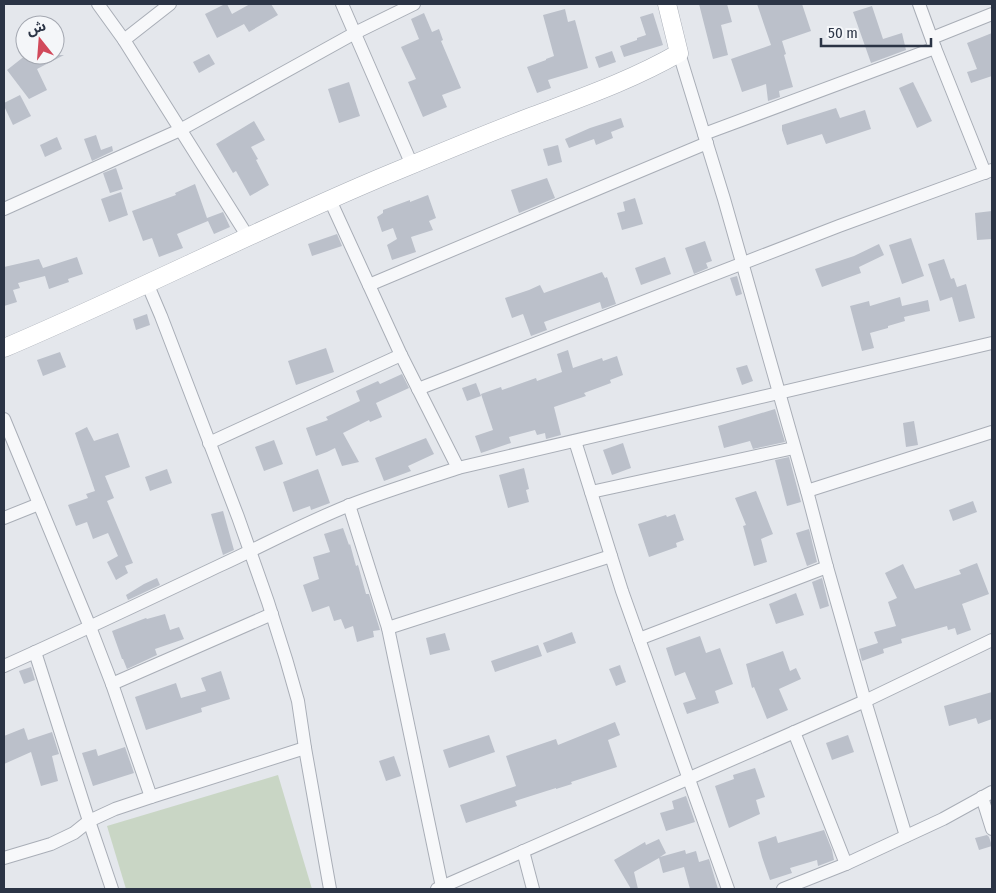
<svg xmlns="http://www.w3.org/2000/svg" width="996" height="893" font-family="'Fira Sans Condensed','Noto Sans Arabic',sans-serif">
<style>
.green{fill:#c9d6c5}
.building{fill:#bbc0ca}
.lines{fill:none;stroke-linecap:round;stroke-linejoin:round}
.street-casing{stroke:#a9aeb7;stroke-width:14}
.secondary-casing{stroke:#a9aeb7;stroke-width:19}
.street{stroke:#f7f8fa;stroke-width:12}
.secondary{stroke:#fff;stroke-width:18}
</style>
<rect width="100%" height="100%" fill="#e4e7ec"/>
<path class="green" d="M278,775L312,889H126L107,826Z"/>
<g class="building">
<path d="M225,4H227L232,14L250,4H271L278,15L249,32L244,24L217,38L205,14Z"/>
<path d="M699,4H727L732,22L721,25L728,55L713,59Z"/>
<path d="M757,4H802L811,31L782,41L786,54L784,55L793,87L779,91L780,97L768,101L766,84L742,92L731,59L771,45Z"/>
<path d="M872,6L883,39L902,33L906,50L871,63L853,12Z"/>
<path d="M565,9L568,22L575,20L588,68L548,80L551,88L537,93L527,67L546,60V59L554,56L543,15Z"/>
<path d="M424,13L432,32L439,29L443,40L441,41L461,88L442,95L447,107L423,117L408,82L416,79L401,47L419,39L411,19Z"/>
<path d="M653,13L663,45L624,57L620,46L637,40V38L646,35L640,17Z"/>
<path d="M992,33V76L971,83L967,72L977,69L967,43Z"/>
<path d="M612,51L616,62L599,68L595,57Z"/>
<path d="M209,54L215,64L199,73L193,62Z"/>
<path d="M26,55H64L37,69L47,90L29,99L7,70Z"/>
<path d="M349,82L360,116L339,123L328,89Z"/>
<path d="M913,82L932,121L917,128L899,88Z"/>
<path d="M20,95L31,116L13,125L4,106V103Z"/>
<path d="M836,108L840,118L865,110L871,129L826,144L822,134L787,145L782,130V125Z"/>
<path d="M621,118L624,127L611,132L613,138L596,145L594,139L569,148L565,139L590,128Z"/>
<path d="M254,121L265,140L251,147L258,159L256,160L269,185L250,196L236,171L233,173L216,144Z"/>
<path d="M96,135L101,150L112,146L113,151L92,161L84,139Z"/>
<path d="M57,137L62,149L45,157L40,145Z"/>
<path d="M558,145L562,162L548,166L543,149Z"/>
<path d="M116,168L123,189L110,193L103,173Z"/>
<path d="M547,178L555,198L519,213L511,190Z"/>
<path d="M195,184L207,218L223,212L230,227L214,234L208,221L177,234L183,248L159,257L152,238L143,241L132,211L176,195L175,193Z"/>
<path d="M121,192L128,215L109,222L101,199Z"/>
<path d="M428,195L436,218L429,221L433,230L411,237L416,252L392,260L387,245L397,239L393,228L382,232L377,217L383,213V210L410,200V202Z"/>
<path d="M635,198L643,224L622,230L617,213L625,211L623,202Z"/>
<path d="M992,211V239L977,240L975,213Z"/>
<path d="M337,234L342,246L312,256L308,244Z"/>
<path d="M911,238L924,276L902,284L889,245Z"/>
<path d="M705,241L712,261L706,263L708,268L694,274L685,248Z"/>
<path d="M879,244L884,255L859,267L861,273L822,287L815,269L854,256Z"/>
<path d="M77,257L83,274L68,279L69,282L49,289L45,276L18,283L20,288L13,290L17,302L4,306V267L39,259L43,268Z"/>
<path d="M665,257L671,274L641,285L635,268Z"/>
<path d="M944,259L951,279L954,278L957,287L966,284L975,318L959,322L952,297L940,301L928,264Z"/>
<path d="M602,272L605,278L607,277L616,304L602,309L600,302L544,322L547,330L531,336L523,314L512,318L505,298L529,290L540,285L544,293Z"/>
<path d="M737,276L742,294L736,296L730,278Z"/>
<path d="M900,297L902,306L928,300L930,311L904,317L905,321L888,326V328L870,333L874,348L862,351L850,306L869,301L870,306Z"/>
<path d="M147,314L150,325L136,330L133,319Z"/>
<path d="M326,348L334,372L296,385L288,361Z"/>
<path d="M568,350L573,368L602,358L603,361L617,356L623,375L610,380L611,383L584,393L586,396L554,407L561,435L546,439L545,433L537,435L535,430L509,437L511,443L481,453L475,436L493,430L481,394L501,387L502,390L536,378L537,381L562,372L557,354Z"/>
<path d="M60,352L66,367L43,376L37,360Z"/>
<path d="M747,365L753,381L742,385L736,368Z"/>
<path d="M402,374L409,388L376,403L382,417L370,422L369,420L343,433L359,462L342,466L335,448L327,452L316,456L306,428L328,420L326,417L360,401L356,391L378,381L380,384Z"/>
<path d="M476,383L481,396L467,401L462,388Z"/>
<path d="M775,409L785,442L753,449L750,441L724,448L718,426Z"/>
<path d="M914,421L918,445L906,447L903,423Z"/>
<path d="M87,427L94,441L118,433L130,467L105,476L114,498L107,501L133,563L125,566L128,573L116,580L107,562L118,556L108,533L93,539L87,522L76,526L68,505L88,498L86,494L95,491L75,433Z"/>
<path d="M426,438L434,454L408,466L411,471L384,481L375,458Z"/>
<path d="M274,440L283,464L264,471L255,447Z"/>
<path d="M623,443L631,468L612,475L603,450Z"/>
<path d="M789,457L801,502L787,506L775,460Z"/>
<path d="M524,468L529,489L526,490L529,502L508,508L499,475Z"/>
<path d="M167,469L172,483L150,491L145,477Z"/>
<path d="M318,469L330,503L311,510L310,506L293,512L283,482Z"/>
<path d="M756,491L773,534L761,539L767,562L754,566L743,526L746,525L735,498Z"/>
<path d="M973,501L977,512L953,521L949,510Z"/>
<path d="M223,511L234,550L223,555L211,514Z"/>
<path d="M675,514L684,540L676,543L677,547L649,557L638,524L666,515L667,517Z"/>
<path d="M343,528L349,545L350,544L356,566L358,565L366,594H369L380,630L373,631L374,637L357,642L353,626L345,629L341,619L334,621L329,606L312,612L303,585L319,579L313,557L330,552L324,534Z"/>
<path d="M809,529L817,562L807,566L796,533Z"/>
<path d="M977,563L989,594L962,604L971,630L957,635L955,628L948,630L947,626L901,639L902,643L883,649L884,653L862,661L859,649L878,643L874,632L896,626L888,602L897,598L885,573L903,564L915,589L961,574L959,570Z"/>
<path d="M157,578L160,585L128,600L126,595L144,584Z"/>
<path d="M822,578L829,606L820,609L812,582Z"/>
<path d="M796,593L804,615L776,624L769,604Z"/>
<path d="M165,614L170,630L179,627L184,639L155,649L157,655L127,669L123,659H122L112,631L146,618L147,619Z"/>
<path d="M572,632L576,643L547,653L543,643Z"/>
<path d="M445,633L450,650L430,655L426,638Z"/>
<path d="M700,636L706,653L720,648L733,684L715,691L719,703L687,714L683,703L696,699L685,672L675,676L666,648Z"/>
<path d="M538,645L542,656L495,672L491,661Z"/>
<path d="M783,651L790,671L796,668L801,679L779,689L788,710L767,719L754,687L752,688L746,664Z"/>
<path d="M620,665L626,682L616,686L609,669Z"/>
<path d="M31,667L35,680L24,684L19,671Z"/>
<path d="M221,671L230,699L201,708L202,712L146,730L135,697L176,683L181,698L206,691L201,678Z"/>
<path d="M992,692V719L978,724L976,718L949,726L944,706Z"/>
<path d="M615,722L620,735L608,740L617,767L571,782L572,784L556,789V788L515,801L517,806L466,823L460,805L516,786L506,756L556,739L558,745Z"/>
<path d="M24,728L28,740L52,732L59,754L52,756L58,781L41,786L31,752L4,764V736Z"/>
<path d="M489,735L495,752L449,768L443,750Z"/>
<path d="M848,735L854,752L832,760L826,743Z"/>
<path d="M125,747L134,773L93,786L82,753L96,749L98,756Z"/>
<path d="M394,756L401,776L386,781L379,761Z"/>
<path d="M755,768L765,797L756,800L760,814L729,828L715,786L734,779L733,775Z"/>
<path d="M686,796L695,822L666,831L660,813L674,809L672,801Z"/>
<path d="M824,830L832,850L834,860L818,866L817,860L790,868L792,873L770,880L762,857L758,842L776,836L778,843Z"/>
<path d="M987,835L989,837L992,846L979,850L975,838Z"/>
<path d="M659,839L666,853L660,857L685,850L686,854L696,851L699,862L709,859L718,889H690L684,867L663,873L659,858L634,872L638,889H631L614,860L645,842L646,845Z"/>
</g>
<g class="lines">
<g class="street-casing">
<g id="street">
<path d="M98,4L124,40L248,237"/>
<path d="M342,4L412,165"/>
<path d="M919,4L935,48L985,173"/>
<path d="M932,38L992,14"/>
<path d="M124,40L170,4"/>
<path d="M679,53L724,199L807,491L827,567L865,701L906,836"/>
<path d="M704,134L935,48"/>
<path d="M330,200L401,355L458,468"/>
<path d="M4,209L180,130L355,33L414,4"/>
<path d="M147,283L161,316L238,517L268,602L286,659L298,701L305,748L330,889"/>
<path d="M369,285L707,143"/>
<path d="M418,389L839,226L992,170"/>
<path d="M4,419L90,627L112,684L151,797"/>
<path d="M575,441L622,591L728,889"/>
<path d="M209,443L401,355"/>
<path d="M807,491L992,432"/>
<path d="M591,492L794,448"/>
<path d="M349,505L388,628L442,887"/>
<path d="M4,518L39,504"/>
<path d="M388,628L611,556"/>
<path d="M639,639L827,567"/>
<path d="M35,652L89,821L112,889"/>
<path d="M4,666C78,633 151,598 223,564C266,544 307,522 350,505C386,491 422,480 458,468L992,343"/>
<path d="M112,684L272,614"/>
<path d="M794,732L846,864"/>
<path d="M982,797L992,829"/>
<path d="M523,851L533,889"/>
<path d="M4,858L51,844L74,833L89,821L115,809L151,797L305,748"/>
<path d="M437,889L865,701L992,640"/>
<path d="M783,889L846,864L943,819L992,792"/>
</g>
</g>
<g class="secondary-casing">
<path id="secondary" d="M4,348C129,295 250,233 375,180C428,158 480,136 533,116C583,97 632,80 679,53L667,4"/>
</g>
<use href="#street" class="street"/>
<use href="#secondary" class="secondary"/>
</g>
<rect width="996" height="893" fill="none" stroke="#2b3445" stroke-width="10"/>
<g transform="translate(40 40) rotate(343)"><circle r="24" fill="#f4f6f9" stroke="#a4a8b1"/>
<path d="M0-4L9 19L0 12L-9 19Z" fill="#d1495b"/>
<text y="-8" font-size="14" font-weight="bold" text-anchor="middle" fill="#2b3445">ش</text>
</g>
<path d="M821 38v8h110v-8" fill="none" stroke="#2b3445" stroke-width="2.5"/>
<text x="828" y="38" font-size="15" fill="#2b3445" stroke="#f4f6f9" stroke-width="4" paint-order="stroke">50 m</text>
</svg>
